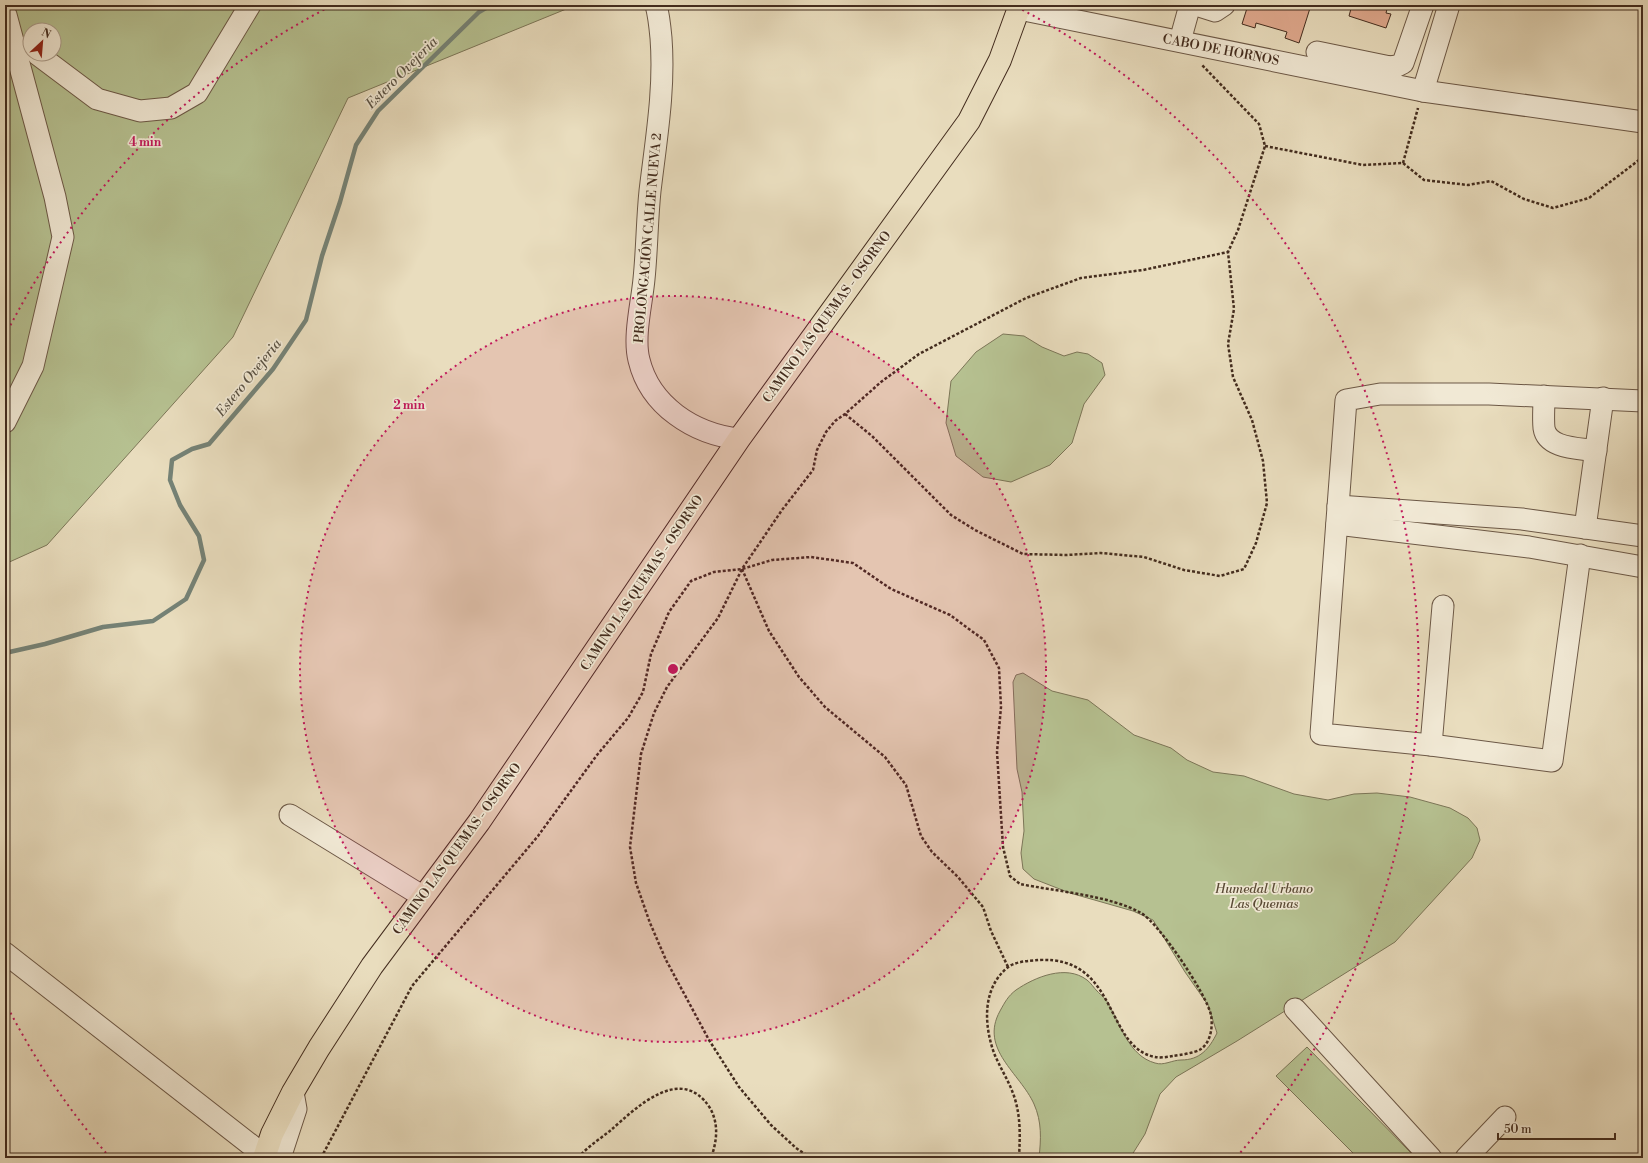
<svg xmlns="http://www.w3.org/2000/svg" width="1648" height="1163" font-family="'Libre Bodoni',serif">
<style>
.green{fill:#b6c191;stroke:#7c7658;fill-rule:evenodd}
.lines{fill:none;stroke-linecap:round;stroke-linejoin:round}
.stream{stroke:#758276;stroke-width:4.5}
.building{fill:#e0a98e;stroke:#432c1e}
.minor-casing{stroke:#6c5846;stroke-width:23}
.major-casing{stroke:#432c1e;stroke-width:24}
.path{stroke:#432c1e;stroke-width:2.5;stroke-dasharray:3 2;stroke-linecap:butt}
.minor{stroke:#f1e9d5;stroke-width:21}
.major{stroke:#e9ddbe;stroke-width:22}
.ring{fill:none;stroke:#c2185b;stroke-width:2;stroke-dasharray:2 4}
.labels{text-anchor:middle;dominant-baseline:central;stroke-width:3.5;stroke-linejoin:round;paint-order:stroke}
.street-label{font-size:13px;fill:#432c1e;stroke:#f1e9d5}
.park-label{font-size:13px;font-style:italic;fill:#5a4a35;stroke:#f1e9d5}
.water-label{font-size:14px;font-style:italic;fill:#585042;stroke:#f1e9d5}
.centre{fill:#c2185b;stroke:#f1e9d5;stroke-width:2}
.ring-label{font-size:12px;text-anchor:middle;font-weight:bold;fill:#c2185b;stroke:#f1e9d5;stroke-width:3.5;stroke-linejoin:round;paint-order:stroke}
</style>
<rect width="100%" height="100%" fill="#e9ddbe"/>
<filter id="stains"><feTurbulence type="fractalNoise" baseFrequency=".005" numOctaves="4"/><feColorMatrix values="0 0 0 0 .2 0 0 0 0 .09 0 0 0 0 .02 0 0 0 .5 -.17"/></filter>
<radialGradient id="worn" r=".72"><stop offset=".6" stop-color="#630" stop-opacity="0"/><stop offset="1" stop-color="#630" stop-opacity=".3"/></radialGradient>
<g class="green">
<path d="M5,5H576L348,98L233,337L47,545L5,564ZM30,30H54V54H30Z"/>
<path d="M1003,334L1024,336L1042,347L1064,356L1077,352L1088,354L1102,363L1105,375L1084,404L1072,443L1050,465L1011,482L983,477L956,456L946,423L951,381L976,352Z"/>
<path d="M1023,673L1052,691L1088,700L1134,735L1171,748L1187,760L1213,772L1244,776L1294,794L1328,800L1354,794L1377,793L1410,797L1450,808L1468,818L1477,828L1480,840L1472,858L1395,942L1237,1041L1176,1077L1160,1094L1145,1134L1130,1158H1039C1041,1139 1042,1122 1034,1104C1020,1073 979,1049 1000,1011C1005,1002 1008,996 1016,990C1035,977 1066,964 1087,980C1091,983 1094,988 1097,991C1101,995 1107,1000 1109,1005C1120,1024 1129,1056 1155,1063C1164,1066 1172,1060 1181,1060C1200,1060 1209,1049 1217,1033L1208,1005L1185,972L1153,920L1133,911L1070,893L1034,879L1023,869L1021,853L1024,831L1022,792L1017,769L1013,682L1016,675Z"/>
<path d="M1307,1047L1416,1158H1358L1276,1076Z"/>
</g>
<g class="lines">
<path class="stream" d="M5,653L45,644L103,627L153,621L186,599L204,560L199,536L180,505L170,480L172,460L192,449L209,444L273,369L306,320L322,256L340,202L356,145L378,111L479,12L491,5"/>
</g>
<g class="building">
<path d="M1248,5H1311L1299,43L1285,38L1287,32L1256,23L1255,28L1242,24Z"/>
<path d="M1352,5H1388L1386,13L1391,14L1386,28L1349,16Z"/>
</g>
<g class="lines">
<g class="minor-casing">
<g id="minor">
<path d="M656,5C659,16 660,27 661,38C665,89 656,140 650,191C647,220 647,250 644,279C642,302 633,337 639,360C650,406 694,434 739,439"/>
<path d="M1196,5L1215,11L1224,5"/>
<path d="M1019,9L1423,91L1643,122"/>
<path d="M1180,41L1190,5"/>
<path d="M1317,52L1390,67L1397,66L1403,63L1423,5"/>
<path d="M37,54L97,99L140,111L171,108L197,93L250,5"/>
<path d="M1423,91L1449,5"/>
<path d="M1544,396C1544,407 1543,418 1544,428C1547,449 1580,448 1596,451"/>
<path d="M5,422L33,366L63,237L55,197L6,15"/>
<path d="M1338,506L1522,519L1643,536"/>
<path d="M1337,524L1529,547L1643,567"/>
<path d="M1585,528L1603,398"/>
<path d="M1580,555L1552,761L1431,745L1321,734L1346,400L1380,394H1489L1643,401"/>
<path d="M1431,745L1443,606"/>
<path d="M290,815L422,896"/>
<path d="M5,953L265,1156"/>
<path d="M1295,1009L1431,1158"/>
<path d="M280,1158L296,1109L293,1092"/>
<path d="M1466,1158L1505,1117"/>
</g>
</g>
<g class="major-casing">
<path id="major" d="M264,1158L272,1134L293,1092L319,1048L372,966L479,822L739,439L969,121L1000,60L1020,5"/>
</g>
<g class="path">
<path d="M1265,146L1363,165L1403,163L1424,180L1468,185L1491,181L1524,199L1553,208L1589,198L1643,157"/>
<path d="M1403,163L1418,108"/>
<path d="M845,414L872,436L951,515L975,530L1023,554L1066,555L1101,553L1144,557L1184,570L1220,576L1244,569L1256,543L1267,503L1263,461L1252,420L1233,377L1228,344L1234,309L1228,252L1238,230L1265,146L1259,124L1202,65"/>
<path d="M742,569L769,631L799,677L825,707L885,757L906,785L921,836L932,852L958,877L983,907L991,931L1008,967"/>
<path d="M321,1158L412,986L538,836L597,755L628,718L643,692L651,654L669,612L691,581L714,572L742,569L772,560L811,557L853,563L891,589L950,615L984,640L999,668L1001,707L997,752L1003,847L1010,876L1020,884C1055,891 1112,896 1141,913C1159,923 1207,995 1211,1015C1213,1026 1211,1042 1201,1049C1195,1053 1180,1055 1173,1056C1167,1057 1160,1058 1155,1057C1104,1047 1119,956 1039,960C1029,961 1015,961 1007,968C982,989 984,1025 994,1053C1000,1068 1009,1081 1014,1096C1021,1117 1020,1136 1019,1158"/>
<path d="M578,1158C587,1147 600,1139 611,1130C636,1108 681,1063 710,1108C719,1124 717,1141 711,1158"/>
<path d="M811,1158L796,1148L771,1125L739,1087L709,1040L666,960L650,923L636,883L630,847L641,754L654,713L667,687L718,618L742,569L782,510L813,470L817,450L826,432L835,421L845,414L881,382L919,354L1026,298L1081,278L1143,270L1228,252"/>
</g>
<use href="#minor" class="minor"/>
<use href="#major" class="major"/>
</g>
<circle cx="673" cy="669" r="373" fill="#c2185b" fill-opacity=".12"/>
<g class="ring">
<circle cx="673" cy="669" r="373"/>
<path d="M106 1153A746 746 0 0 1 5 1002M5 336A746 746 0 0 1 329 7M1017 7A746 746 0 0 1 1240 1153"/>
</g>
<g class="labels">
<g class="street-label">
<text transform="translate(1221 50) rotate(11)">CABO DE HORNOS</text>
<text transform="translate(648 238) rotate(-85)">PROLONGACIÓN CALLE NUEVA 2</text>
<text transform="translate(827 317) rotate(-54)">CAMINO LAS QUEMAS - OSORNO</text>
<text transform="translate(642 583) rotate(-56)">CAMINO LAS QUEMAS - OSORNO</text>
<text transform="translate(457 849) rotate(-54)">CAMINO LAS QUEMAS - OSORNO</text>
</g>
<g class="park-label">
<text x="1264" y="889">Humedal Urbano<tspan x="1264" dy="15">Las Quemas</tspan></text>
</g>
<g class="water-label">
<text transform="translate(402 73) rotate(-45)">Estero Ovejeria</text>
<text transform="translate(249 378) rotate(-51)">Estero Ovejeria</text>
</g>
</g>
<circle cx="673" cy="669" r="6" class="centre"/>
<g class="ring-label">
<text x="145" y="146">4 min</text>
<text x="409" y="409">2 min</text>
</g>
<rect width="1648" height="1163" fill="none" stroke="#e9ddbe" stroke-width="20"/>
<rect x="6" y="6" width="1636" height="1151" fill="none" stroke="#432c1e" stroke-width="2"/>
<rect x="10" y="10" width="1628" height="1143" fill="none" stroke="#432c1e"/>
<g transform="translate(42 42) rotate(26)"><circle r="19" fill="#f1e9d5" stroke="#ab9d8c"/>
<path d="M0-3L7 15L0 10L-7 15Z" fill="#8f2418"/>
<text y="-6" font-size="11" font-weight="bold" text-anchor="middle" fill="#432c1e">N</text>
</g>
<path d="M1498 1133v6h117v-6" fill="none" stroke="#432c1e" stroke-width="2"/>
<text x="1504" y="1133" font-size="12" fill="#432c1e" stroke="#f1e9d5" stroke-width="3" paint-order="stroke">50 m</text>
<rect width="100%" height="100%" filter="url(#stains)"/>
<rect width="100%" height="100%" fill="url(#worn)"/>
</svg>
